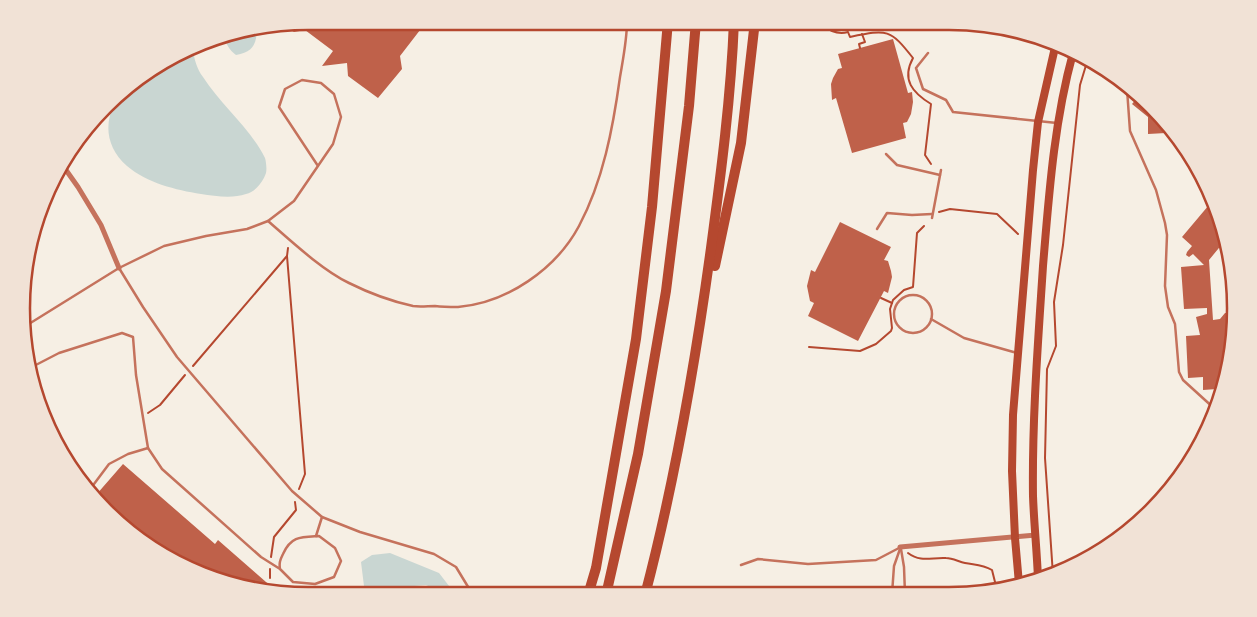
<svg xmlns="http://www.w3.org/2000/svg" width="1257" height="617" font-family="Literata,serif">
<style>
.water{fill:#c9d6d2}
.building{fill:#bf614a}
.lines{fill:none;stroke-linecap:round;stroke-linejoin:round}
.path{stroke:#b5482f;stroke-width:2}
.service{stroke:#c5725c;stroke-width:2.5}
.minor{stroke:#c5725c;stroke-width:5}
.secondary{stroke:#b5482f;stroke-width:8}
.motorway{stroke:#b5482f;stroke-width:10}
.rim{fill:none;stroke:#b5482f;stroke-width:2.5}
</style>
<rect width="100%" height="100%" fill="#f6efe4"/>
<g class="water">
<path d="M257,30C256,46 252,52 236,55C229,50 226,44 224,35Z"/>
<path d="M193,49C194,59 197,69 203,77C221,105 250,128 265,158C266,161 267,169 266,173C263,182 255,192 246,194C232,199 215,196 201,194C176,190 147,183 127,166C98,140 105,105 133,82C138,77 146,74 153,71C166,63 179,56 193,49Z"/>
<path d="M390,553L439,573L456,595H445L444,593L426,585L403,587L388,591L364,586L361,562L372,555Z"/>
</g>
<g class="building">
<path d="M309,21H427L400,56L402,69L378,98L348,76L347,63L322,66L333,51L305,30L294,32L287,28L305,26Z"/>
<path d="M893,39L908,93L912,92L913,102L911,114L907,122L903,123L906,138L852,153L836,98L832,100L831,84L833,78L838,69L842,68L838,54Z"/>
<path d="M1138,97L1152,106L1173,139L1166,133L1148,134V117L1132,104Z"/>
<path d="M1214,199L1223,243L1209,260L1213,320L1220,319L1225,313H1235L1218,397L1217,389L1203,390V377L1188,378L1186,336L1200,335L1196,317L1207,314V308L1184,309L1181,267L1204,265L1193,254L1189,257L1186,255L1187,252L1192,246L1182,237Z"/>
<path d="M840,222L891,247L884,260L888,261L891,271L892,277L888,293L884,291L858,341L808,316L814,303L810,301L807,286L811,270L815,272Z"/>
<path d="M123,464L215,544L218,540L274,589L198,574L119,524L96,495Z"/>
</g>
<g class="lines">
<g class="path">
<path d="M819,21C826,30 837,35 848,32L850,37C888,29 890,29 913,58C901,80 913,93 931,104L925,155L931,164"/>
<path d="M860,48L859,44L865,42L862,34"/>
<path d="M939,212L950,209L997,214L1018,234"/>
<path d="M287,256L305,474L299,489"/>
<path d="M881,298L892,303"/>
<path d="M809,347L860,351L876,344L891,331L892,328L890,309L893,300L904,290L913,287L917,233L924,226"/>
<path d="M193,366L287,256L288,248"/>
<path d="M148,413L160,405L185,375"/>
<path d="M908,553C921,563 932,557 946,558C953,558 959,562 965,563C975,565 982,564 992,570L997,590"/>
<path d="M271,557L274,537L296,510L295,502"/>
<path d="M1053,575L1045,458L1047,369L1056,346L1054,302L1063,245L1080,85L1087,62"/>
<path d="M270,578V569"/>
</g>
<g class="service">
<path d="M928,53L916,68L923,89L946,100L953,112L1057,123"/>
<path d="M1127,89L1130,131L1156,190L1165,223L1167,235L1165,286L1168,307L1175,324L1179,372L1183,380L1216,410"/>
<path d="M886,154L897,165L940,175"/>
<path d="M932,218L941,170"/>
<path d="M268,221C291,241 322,270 349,283C369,293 390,301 413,306C420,307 428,306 435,306C443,307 451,307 458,307C507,303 556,269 579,226C603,181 613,128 620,77C623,59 627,40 627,21"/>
<path d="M877,229L887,213L912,215L932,214"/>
<path d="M119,268L143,307L177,357L292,491L322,517L360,532L434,554L456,567L473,595"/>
<circle cx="913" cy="314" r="19"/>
<path d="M931,319L964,338L1017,353"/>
<path d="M24,327L119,268L164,246L206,236L247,229L268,221L294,201L333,144L341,117L334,94L321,83L302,80L285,89L279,107L318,166"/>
<path d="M30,368L59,353L122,333L133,337L136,375L148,448"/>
<path d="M91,488L109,464L128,454L148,448L162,469L261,557L280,569L293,582L315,584L334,577L341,561L335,548L319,536C301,537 291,536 283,554C280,560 279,563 280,569"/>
<path d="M316,536L322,517"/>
<path d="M901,549L904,567L905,594"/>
<path d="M741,565L758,559L808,564L876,560L899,548"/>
<path d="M892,594L894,566L900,549"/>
</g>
<g class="minor">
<path d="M61,163L78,187L101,225L119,268"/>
<path d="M900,547L1036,535"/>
</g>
<g class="secondary">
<path d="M1038,579C1037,552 1034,524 1033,496C1032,419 1038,343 1043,266C1049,194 1054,122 1073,53"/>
<path d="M1019,584L1015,538L1012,471L1013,415L1033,170L1038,122L1056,43"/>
</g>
<g class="motorway">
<path d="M715,266L741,143L755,21"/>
<path d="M588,595L596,568L636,339L652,207L668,21"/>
<path d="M606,595L638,454L666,291L689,106L696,21"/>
<path d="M645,595C675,481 695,365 711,248C721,173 731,97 734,21"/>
</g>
</g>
<path d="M0 0H1257V617H0ZM308 30H949A278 278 0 0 1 1227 308V309A278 278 0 0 1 949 587H308A278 278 0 0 1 30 309V308A278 278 0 0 1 308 30Z" fill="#f1e2d6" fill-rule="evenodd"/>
<path class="rim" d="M308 30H949A278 278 0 0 1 1227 308V309A278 278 0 0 1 949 587H308A278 278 0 0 1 30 309V308A278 278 0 0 1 308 30Z"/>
</svg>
